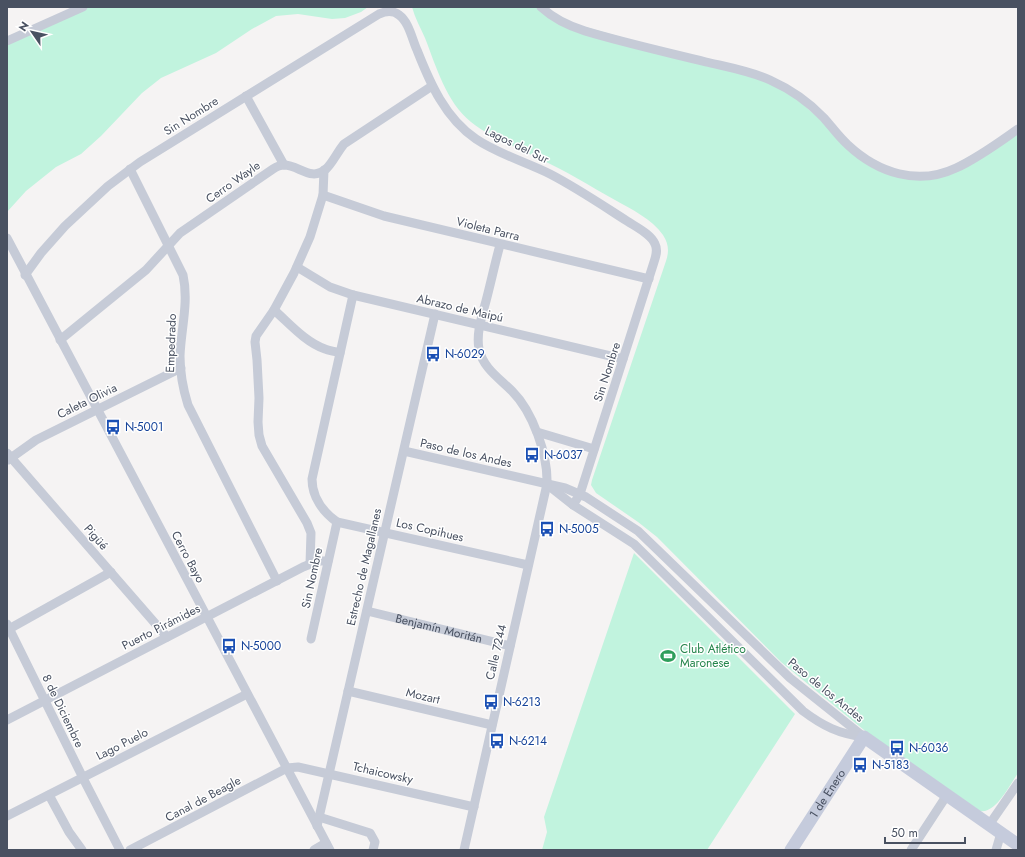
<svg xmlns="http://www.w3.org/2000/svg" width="1025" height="857" font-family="Jost,sans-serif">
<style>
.green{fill:#c1f3de}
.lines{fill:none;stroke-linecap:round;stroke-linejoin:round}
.street{stroke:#c6cbd7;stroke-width:9}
.secondary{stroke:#c5cbdc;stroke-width:13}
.labels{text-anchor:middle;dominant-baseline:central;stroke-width:3;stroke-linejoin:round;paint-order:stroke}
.street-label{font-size:12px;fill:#495161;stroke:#fff}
.transit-label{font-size:12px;fill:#164399;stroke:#fff;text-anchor:start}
.leisure-label{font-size:12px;fill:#27864d;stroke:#fff;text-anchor:start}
</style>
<rect width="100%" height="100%" fill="#f5f3f3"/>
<g class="green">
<path d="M83,7H368L361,12L345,18L332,19L298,14L276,16L252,29L216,53L161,78L142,93L101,136L81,154L56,167L26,191L7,212V41Z"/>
<path d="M412,7H541L557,19L735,69L784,87L848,145L889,172L938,174L1018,129V773C1010,784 996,814 980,811L864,730L781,662L657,537L638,522L596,493L591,485L592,480L666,261C669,252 669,244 663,235C652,219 631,209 615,200C590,186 566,171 540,159C517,147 492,139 471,122C446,102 436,66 425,38C420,27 415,18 412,7Z"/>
<path d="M634,553L795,714L707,850H542L547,832L544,817Z"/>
</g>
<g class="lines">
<g class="street">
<path d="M541,7C554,19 569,26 585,31C625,43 666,52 706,62C727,67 750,71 770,80C790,89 809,102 824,118C832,127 839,137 848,145C878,173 918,186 956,168C978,158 998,143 1018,129"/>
<path d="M7,41L83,7"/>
<path d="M246,96L284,165"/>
<path d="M130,169L183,275C189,302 181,329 180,356C180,373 183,389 188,405L277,581"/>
<path d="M323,195L384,216L649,279"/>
<path d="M7,238L330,850"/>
<path d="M297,267L330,287L353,295L623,359"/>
<path d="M25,275L41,253L65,226L108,186L140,162L379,14C386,11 393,10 399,15C409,22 412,39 417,50C430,83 445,118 476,139C498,154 526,162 550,174C577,188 602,205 627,221C636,227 651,234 655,244C658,250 656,256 654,262L580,494L573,505"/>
<path d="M353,295L312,479C312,497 323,512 337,522L528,565"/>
<path d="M274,310C289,323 305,342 325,349C329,351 335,351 340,353"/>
<path d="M60,340L146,270L180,233L273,169C276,167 280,165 284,165C299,165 311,182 326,169C332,164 338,151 344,144L432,86"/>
<path d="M537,432L594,449"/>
<path d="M404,451L565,488L586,497L638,531L790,678L864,737"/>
<path d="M7,453L167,637"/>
<path d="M8,460L36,440L181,368"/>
<path d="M549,486L573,505L634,544L803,711C823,726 839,734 864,737"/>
<path d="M310,564L311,533L307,523L262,446L259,435L258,422L259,398L257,360L255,342L256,336L274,310L294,273L310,237L323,195L324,170"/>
<path id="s1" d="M367,611L510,646"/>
<path d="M7,624L86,784L120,850"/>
<path d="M9,629L111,572"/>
<path d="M311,639L337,522"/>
<path d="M348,691L492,725"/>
<path d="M7,720L303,567L318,561H328"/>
<path d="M49,795L69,832L82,850"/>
<path d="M7,816L247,694"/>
<path d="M319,817L370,833L375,842L373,850"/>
<path d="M989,825L1018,783"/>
<path d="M317,826L435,314"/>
<path d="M130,850L287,768L298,767L474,807"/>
<path d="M314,850L326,843"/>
<path d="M464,850L547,484C548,455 533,412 512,391C499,378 483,368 479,349C476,333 482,316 486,301C491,282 495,263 500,245"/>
<path d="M911,850L947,795"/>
<path d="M996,850L1001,833"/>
</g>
<path class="secondary" id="s2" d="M791,850L864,737L1018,845"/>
</g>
<defs>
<g id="bus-bare" transform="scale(1.2)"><path d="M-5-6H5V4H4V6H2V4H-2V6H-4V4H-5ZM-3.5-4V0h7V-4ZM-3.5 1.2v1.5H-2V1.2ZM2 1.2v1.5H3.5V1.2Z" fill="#1a4fb4" stroke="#fff" stroke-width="2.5" paint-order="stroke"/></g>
<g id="stadium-bare" transform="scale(1.2)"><path d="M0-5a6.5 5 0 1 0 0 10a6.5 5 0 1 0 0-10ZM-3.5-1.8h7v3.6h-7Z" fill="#2e9e5b" stroke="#fff" stroke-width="2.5" paint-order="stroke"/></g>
</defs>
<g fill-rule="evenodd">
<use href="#bus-bare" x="433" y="354"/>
<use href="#bus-bare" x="113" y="427"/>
<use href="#bus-bare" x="532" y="455"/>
<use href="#bus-bare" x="547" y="529"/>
<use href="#bus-bare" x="229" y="646"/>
<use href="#stadium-bare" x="668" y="656"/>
<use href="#bus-bare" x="491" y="702"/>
<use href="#bus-bare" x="497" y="741"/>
<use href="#bus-bare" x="897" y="748"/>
<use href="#bus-bare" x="860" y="765"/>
</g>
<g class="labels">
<g class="street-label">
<text transform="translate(191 116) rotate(-32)">Sin Nombre</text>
<text transform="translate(517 145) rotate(26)">Lagos del Sur</text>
<text transform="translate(233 182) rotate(-35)">Cerro Wayle</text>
<text transform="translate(488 229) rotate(14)">Violeta Parra</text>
<text transform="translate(460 308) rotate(13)">Abrazo de Maipú</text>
<text transform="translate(171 343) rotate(-88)">Empedrado</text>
<text transform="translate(607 372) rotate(-72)">Sin Nombre</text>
<text transform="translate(87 401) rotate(-26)">Caleta Olivia</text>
<text transform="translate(466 453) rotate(13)">Paso de los Andes</text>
<text transform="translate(430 530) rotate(13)">Los Copihues</text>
<text transform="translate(96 537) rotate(49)">Pigüé</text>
<text transform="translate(188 557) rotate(62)">Cerro Bayo</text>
<text transform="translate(364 567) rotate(-77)">Estrecho de Magallanes</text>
<text transform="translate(312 578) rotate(-78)">Sin Nombre</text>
<text transform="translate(161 627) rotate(-27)">Puerto Pirámides</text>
<text stroke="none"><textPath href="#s1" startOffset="74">Benjamín Moritán</textPath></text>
<text transform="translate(496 652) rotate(-77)">Calle 7244</text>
<text transform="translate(826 690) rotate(39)">Paso de los Andes</text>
<text transform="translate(423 696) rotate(13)">Mozart</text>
<text transform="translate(63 711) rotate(64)">8 de Diciembre</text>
<text transform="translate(122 744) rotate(-27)">Lago Puelo</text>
<text transform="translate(383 773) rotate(13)">Tchaicowsky</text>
<text stroke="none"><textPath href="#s2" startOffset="67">1 de Enero</textPath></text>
<text transform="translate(203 799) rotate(-28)">Canal de Beagle</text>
</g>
<g class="transit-label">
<text x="445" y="354">N-6029</text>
<text x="125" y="427">N-5001</text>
<text x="544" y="455">N-6037</text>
<text x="559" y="529">N-5005</text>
<text x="241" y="646">N-5000</text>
<text x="503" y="702">N-6213</text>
<text x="509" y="741">N-6214</text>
<text x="909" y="748">N-6036</text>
<text x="872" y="765">N-5183</text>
</g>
<g class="leisure-label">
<text x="680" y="649">Club Atlético<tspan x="680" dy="14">Maronese</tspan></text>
</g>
</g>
<rect width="1025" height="857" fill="none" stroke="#495161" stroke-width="16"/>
<g transform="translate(32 32) rotate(304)" stroke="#ffffff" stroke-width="3" paint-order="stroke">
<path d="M0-3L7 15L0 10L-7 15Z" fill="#495161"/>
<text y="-6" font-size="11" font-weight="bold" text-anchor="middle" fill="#495161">N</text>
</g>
<path d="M885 837v6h80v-6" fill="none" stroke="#495161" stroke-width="2"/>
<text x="891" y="837" font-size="12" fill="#495161" stroke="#ffffff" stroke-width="3" paint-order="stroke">50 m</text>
</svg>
